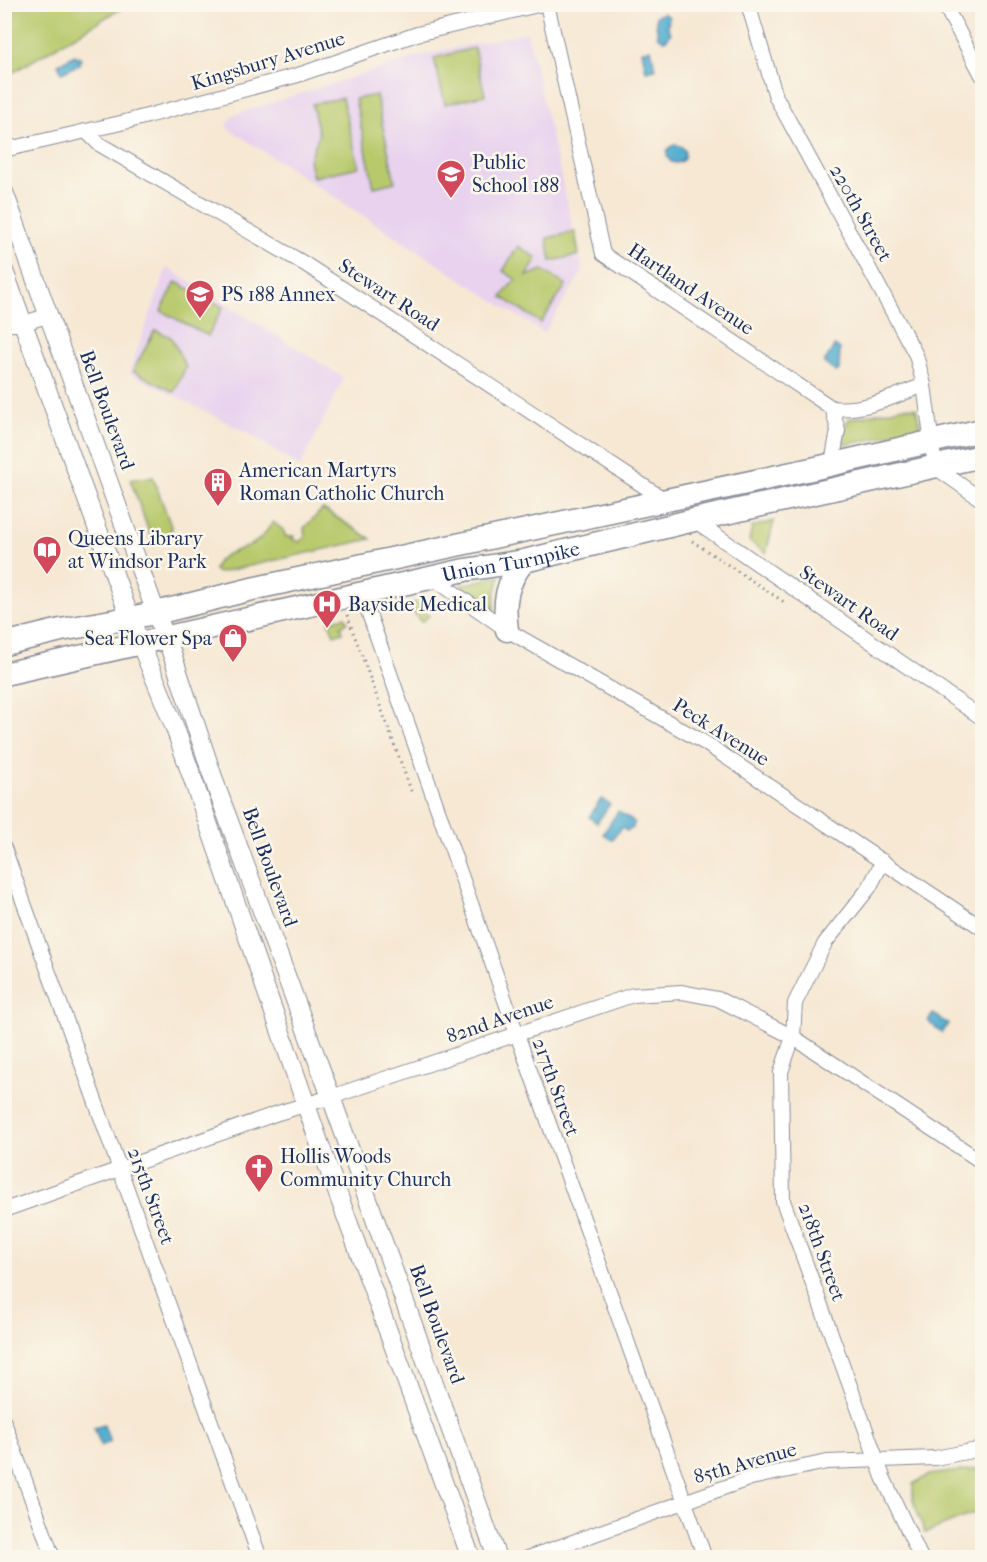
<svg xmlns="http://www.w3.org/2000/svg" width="987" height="1562" font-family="'IM FELL French Canon',serif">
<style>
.built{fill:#e8d2ee}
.green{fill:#b8c96c;stroke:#6a7c65;stroke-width:1.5}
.water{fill:#4facce;stroke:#356e96;stroke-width:1.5}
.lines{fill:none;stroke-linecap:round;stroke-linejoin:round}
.minor-casing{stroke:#888c98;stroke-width:16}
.tertiary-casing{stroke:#888c98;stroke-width:20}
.primary-casing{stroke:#888c98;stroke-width:25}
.path{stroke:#888c98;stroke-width:3;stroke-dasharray:1.5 4.5;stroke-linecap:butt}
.minor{stroke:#fff;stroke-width:14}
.tertiary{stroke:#fff;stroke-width:18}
.primary{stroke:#fff;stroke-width:22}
.labels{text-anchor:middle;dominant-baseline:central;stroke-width:5;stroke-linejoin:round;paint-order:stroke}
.street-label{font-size:20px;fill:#1b2f5e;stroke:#fbf7ec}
.poi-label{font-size:20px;fill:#1b2f5e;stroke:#fbf7ec;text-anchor:start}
</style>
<rect width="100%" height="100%" fill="#fbf7ec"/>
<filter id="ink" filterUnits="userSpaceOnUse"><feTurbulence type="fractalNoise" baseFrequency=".0167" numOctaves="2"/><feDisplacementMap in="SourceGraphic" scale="12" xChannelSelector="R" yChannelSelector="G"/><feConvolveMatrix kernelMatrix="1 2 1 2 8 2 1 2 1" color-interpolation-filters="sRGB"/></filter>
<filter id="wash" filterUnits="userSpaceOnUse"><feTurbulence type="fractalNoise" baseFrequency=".008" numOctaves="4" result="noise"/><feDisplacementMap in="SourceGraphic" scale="24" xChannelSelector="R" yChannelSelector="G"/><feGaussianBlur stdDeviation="1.35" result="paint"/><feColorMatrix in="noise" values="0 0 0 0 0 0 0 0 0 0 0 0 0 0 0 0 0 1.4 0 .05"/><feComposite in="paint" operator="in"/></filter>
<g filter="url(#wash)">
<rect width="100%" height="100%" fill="#f6e8d3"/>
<g class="built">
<path d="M527,32L583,271L544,333L226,127L233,115L426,54Z"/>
<path d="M167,267L344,378L300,467L248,433L129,373Z"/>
</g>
<g class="green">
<path d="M5,4H127V5L5,77Z"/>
<path d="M474,48L485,95L445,104L434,58Z"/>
<path d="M376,95L395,182L374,187L355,99Z"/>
<path d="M342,98L359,167L313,177L309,160L319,135L312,104Z"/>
<path d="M575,232L579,255L551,261L547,238Z"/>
<path d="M518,246L537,258L527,276L543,270L566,285L541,323L502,297L512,283L517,280L503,271Z"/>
<path d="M176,282L223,307L208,336L161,311Z"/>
<path d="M155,330L171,337L186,367L174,392L133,371Z"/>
<path d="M904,407L916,408L920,425L918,429L845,445L844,444L845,427L849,419Z"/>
<path d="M153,477L172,529L154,546L130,479Z"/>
<path d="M323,509L371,539L218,573L214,570C219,550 242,552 257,541C264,536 268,529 273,522L283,530L286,537L294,536L292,539L299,542L305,537L304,528Z"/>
<path d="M774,521L766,553L749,541L752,527Z"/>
<path d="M500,576L495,594L494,611L460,587L461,585Z"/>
<path d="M416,602L429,616L421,622L407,605Z"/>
<path d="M345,617L348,622L341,626L343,632L334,635L329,621Z"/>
<path d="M982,1468V1510L925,1533L913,1500V1484L929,1475Z"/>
</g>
<g class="water">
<path d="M663,13L669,17L668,27L671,33L667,39L664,40L658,36C657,31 655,21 656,16Z"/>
<path d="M651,49L656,69L646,71L642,51Z"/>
<path d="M75,55L77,58L79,56L81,60L79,62L80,64L62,73L58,64Z"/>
<circle cx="676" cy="154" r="9"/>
<path d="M834,346L840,349L839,370L836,372L824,363Z"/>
<path d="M601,799L610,804L597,823L589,817Z"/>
<path d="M618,811L634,822L633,828L627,831L622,827L612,840L603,834Z"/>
<path d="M933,1014L948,1024L942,1033L928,1021Z"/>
<path d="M104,1425L110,1442L101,1446L94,1428Z"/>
</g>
</g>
<g filter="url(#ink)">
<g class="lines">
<g class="minor-casing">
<g id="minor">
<path d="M547,4L603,254L832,408L838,430L832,463"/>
<path d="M748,4L776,97L916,355L924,385L935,467L982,500"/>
<path d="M944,4L982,75"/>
<path d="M86,131L99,144L305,264L665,500"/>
<path d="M4,150L125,122L298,75L417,34L542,4"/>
<path d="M4,325L24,323L50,315"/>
<path d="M832,408C865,412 894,396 924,385"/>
<path d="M694,520L982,718"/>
<path d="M433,578L507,630L705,743L982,928"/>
<path d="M362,594L524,1054L705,1558"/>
<path d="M4,848L260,1558"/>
<path d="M883,861L869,888L825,943L795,1003L793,1037L781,1072L783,1201L883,1477L921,1558"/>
<path d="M4,1210L278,1113L331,1097L633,995L682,992L718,999L793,1037L982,1162"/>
<path d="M4,1422L53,1558"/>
<path d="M528,1558L751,1478L827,1462L935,1458L982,1449"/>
</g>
</g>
<g class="tertiary-casing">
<g id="tertiary">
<path d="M4,192L156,613L172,654L217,789L331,1097L497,1558"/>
<path d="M4,271L130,618L175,728L320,1145L471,1558"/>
</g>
</g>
<g class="primary-casing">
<g id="primary">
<path d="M507,630C503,603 506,582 524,561"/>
<path d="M4,644L61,630L156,613L256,588L816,468L982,430"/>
<path id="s1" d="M4,674L465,570L524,561L694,520L982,456"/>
</g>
</g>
<g class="path">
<path d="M692,541L784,602"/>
<path d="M347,615L412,793"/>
</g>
<use href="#minor" class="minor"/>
<use href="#tertiary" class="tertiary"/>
<use href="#primary" class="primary"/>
</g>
</g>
<defs>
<g id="school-pin" transform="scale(1.5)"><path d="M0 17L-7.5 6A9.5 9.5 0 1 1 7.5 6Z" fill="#d1495b" stroke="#fbf7ec"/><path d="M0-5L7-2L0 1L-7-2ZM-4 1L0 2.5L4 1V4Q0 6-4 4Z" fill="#fff"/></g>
<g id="building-pin" transform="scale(1.5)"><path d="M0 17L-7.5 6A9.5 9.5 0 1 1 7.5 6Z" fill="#d1495b" stroke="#fbf7ec"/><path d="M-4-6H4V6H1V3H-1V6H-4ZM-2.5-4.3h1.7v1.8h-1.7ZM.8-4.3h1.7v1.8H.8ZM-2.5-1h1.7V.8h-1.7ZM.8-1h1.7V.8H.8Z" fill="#fff"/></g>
<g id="library-pin" transform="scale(1.5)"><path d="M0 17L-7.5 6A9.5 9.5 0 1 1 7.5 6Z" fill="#d1495b" stroke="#fbf7ec"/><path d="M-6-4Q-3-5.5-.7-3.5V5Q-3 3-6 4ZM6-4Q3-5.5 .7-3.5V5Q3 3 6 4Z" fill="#fff"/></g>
<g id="hospital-pin" transform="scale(1.5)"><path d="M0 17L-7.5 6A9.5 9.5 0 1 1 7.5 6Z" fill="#d1495b" stroke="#fbf7ec"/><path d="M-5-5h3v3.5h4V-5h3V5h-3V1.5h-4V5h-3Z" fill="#fff"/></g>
<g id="shop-pin" transform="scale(1.5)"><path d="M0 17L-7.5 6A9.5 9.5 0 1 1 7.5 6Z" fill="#d1495b" stroke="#fbf7ec"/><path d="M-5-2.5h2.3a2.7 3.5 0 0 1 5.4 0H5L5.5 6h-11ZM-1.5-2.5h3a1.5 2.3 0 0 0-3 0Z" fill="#fff"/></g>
<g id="church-pin" transform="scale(1.5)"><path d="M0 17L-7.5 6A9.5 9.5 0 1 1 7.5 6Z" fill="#d1495b" stroke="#fbf7ec"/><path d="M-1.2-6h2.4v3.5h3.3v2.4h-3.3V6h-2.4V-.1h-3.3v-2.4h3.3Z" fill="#fff"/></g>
</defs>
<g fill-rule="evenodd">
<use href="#school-pin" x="451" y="174"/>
<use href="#school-pin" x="200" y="294"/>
<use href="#building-pin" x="218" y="482"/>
<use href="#library-pin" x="47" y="550"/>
<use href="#hospital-pin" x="327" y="604"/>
<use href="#shop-pin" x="233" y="638"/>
<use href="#church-pin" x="259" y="1168"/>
</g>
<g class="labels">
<g class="street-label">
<text transform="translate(268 61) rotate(-17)">Kingsbury Avenue</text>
<text transform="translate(861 213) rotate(61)">220th Street</text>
<text transform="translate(691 289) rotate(34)">Hartland Avenue</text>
<text transform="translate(389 295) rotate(33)">Stewart Road</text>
<text transform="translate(107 410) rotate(70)">Bell Boulevard</text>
<text stroke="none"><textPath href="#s1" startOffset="519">Union Turnpike</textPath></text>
<text transform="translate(849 603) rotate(35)">Stewart Road</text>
<text transform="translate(721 732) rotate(32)">Peck Avenue</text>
<text transform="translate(270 867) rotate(70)">Bell Boulevard</text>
<text transform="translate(500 1019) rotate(-19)">82nd Avenue</text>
<text transform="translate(556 1087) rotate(70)">217th Street</text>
<text transform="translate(151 1196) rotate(70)">215th Street</text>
<text transform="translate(822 1252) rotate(70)">218th Street</text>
<text transform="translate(437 1324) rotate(70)">Bell Boulevard</text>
<text transform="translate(745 1463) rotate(-16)">85th Avenue</text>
</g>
<g class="poi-label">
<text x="472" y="162">Public<tspan x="472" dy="23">School 188</tspan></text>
<text x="221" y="294">PS 188 Annex</text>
<text x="239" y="470">American Martyrs<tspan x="239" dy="23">Roman Catholic Church</tspan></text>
<text x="68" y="538">Queens Library<tspan x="68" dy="23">at Windsor Park</tspan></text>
<text x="348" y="604">Bayside Medical</text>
<text x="212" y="638" text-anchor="end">Sea Flower Spa</text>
<text x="280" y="1156">Hollis Woods<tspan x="280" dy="23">Community Church</tspan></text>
</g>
</g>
<rect width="987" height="1562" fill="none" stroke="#fbf7ec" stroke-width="24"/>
</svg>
